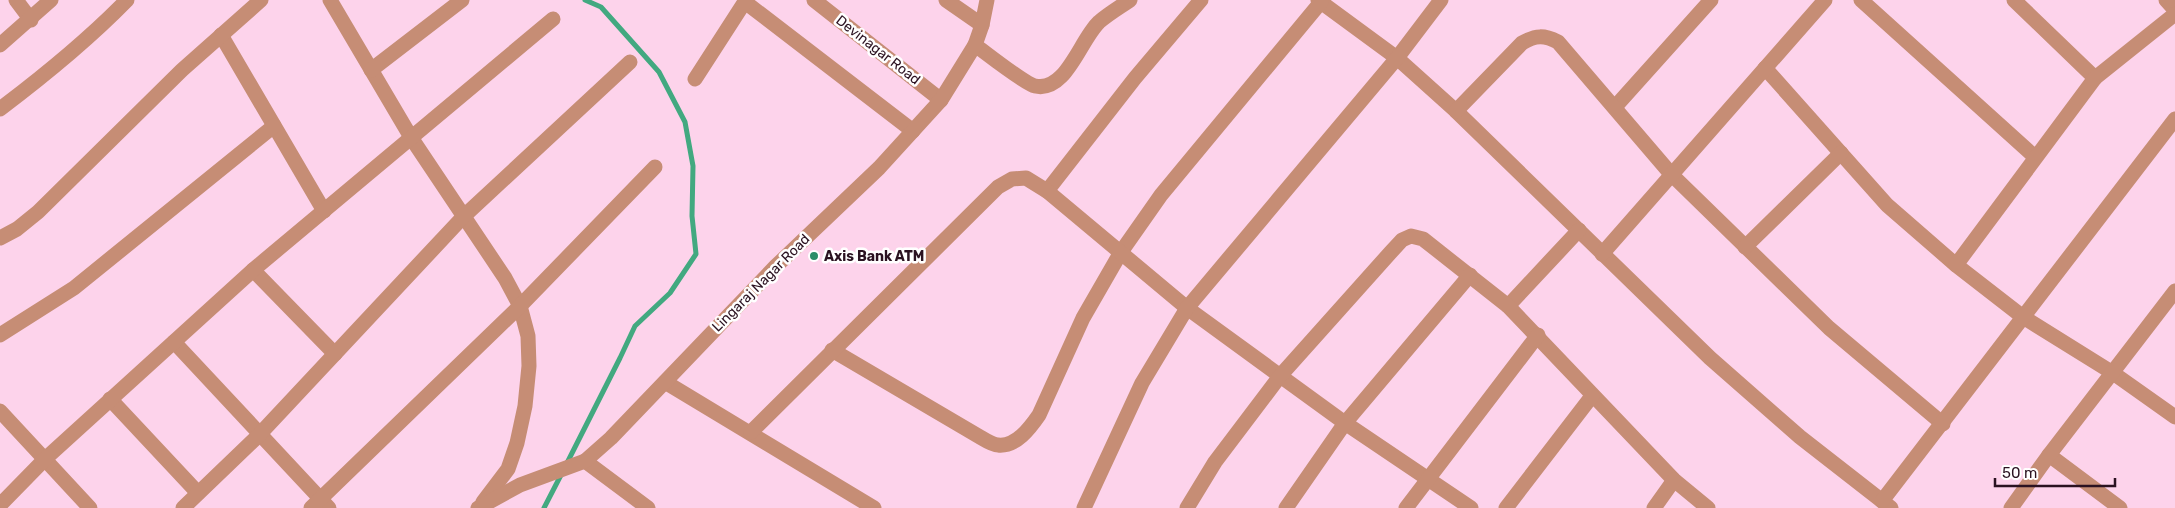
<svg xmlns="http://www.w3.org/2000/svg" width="2175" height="508" font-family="Rubik,sans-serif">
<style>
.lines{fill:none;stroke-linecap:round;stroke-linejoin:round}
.stream{stroke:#42a980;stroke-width:5}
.minor{stroke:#c68d75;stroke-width:15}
.poi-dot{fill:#2a8e68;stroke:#fff;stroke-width:2}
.labels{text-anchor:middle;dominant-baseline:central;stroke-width:5;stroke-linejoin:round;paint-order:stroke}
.street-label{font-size:14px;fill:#2b1221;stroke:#fff}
.poi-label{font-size:14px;font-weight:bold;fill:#2b1221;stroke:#fff;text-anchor:start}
</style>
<rect width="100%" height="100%" fill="#fdd3eb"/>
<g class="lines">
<g class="stream">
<path d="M567,463L620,358L635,326L670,293L696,254L692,216L693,166L685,122L659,72L601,7L585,0"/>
<path d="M544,508L562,473"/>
</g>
<g class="minor">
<path d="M16,0L31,20"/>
<path d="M330,0L412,139L505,278L520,306L528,336L529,366L525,406L517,443L508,469L483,502"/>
<path d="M814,0L941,100"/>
<path d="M946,0L982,25"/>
<path d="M1318,0L1397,58L1456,111L1710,358L1800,437L1891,508"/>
<path d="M1861,0L2035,157"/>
<path d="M2014,0L2095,78"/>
<path d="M2166,0L2175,10"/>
<path d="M745,2L913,131"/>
<path d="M221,35L324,211"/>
<path d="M0,45L51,0"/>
<path d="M975,45C986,53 1025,84 1035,86C1066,93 1080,40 1099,22C1108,14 1120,7 1130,0"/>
<path d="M1765,68L1887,205L1956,265L2023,317L2113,373L2175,417"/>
<path d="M371,70L462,0"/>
<path d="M695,79L746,0"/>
<path d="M1615,107L1711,0"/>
<path d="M0,109C45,75 88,40 127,0"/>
<path d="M1456,111L1522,43C1536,35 1544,35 1558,42L1671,174L1829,328L1943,424"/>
<path d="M1047,191L1135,78L1201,0"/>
<path d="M0,238L17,229L38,212L182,70L261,0"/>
<path d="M1745,247L1841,153"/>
<path d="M1602,254L1825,0"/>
<path d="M1956,265L2095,78L2175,14"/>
<path d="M253,270L335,354"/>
<path d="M1508,306L1579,230"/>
<path d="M0,335L74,288L274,126"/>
<path d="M174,342L329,508"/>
<path d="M832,350L980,437C985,440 993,445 998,445C1016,447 1030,428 1039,415L1083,318L1121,252L1161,195L1321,2"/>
<path d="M665,382L874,508"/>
<path d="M110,399L198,493"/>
<path d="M0,411L90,508"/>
<path d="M751,432L998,187L1012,179L1026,178L1047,191L1187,308L1345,423L1471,508"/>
<path d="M2049,455L2120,508"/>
<path d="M585,461L648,508"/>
<path d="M1882,501L2175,119"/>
<path d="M0,505L45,459L253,270L553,19"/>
<path d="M183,508L259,435L463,217L630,62"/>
<path d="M311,508L520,306L655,167"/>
<path d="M478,508L520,485L585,461L611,438L775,267L879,168L941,100L975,45L982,25L987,0"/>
<path d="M1084,508L1142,383L1187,308L1397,58L1441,0"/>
<path d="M1187,508L1215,462L1280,376L1390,253L1402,240L1411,236L1423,239L1508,306L1674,480L1708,508"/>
<path d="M1286,508L1345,423L1470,275"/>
<path d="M1406,508L1538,335"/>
<path d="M1506,508L1592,396"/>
<path d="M1654,508L1674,480"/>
<path d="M2011,508L2049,455L2175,291"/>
</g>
</g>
<circle class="poi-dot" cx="814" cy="256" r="5"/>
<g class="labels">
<g class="street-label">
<text transform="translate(878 50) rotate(38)">Devinagar Road</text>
<text transform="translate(761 283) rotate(-45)">Lingaraj Nagar Road</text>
</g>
<g class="poi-label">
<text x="824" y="256">Axis Bank ATM</text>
</g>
</g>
<path d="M1995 478v8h120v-8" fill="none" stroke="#2b1221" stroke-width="2.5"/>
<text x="2002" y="478" font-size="15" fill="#2b1221" stroke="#ffffff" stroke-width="4" paint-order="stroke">50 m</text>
</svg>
